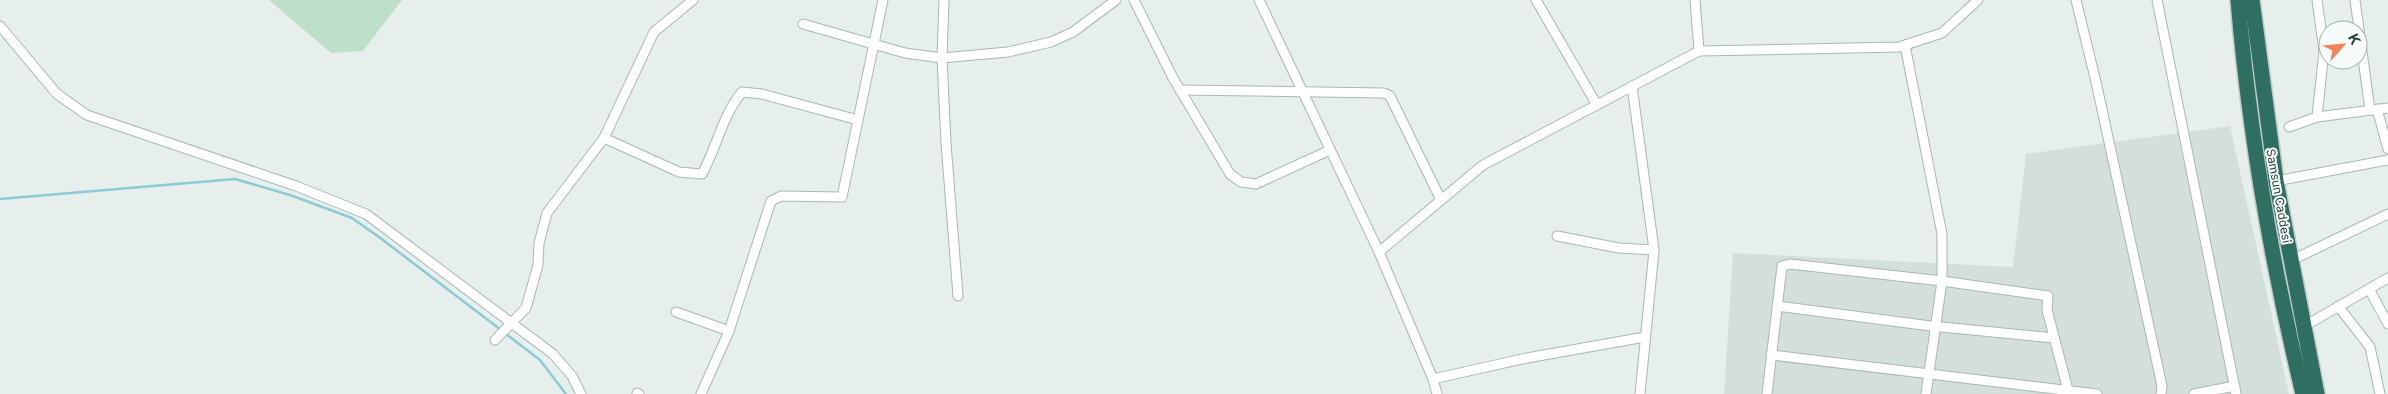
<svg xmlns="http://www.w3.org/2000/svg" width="2388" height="394" font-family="Inter,sans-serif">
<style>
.built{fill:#d4dfda}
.green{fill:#bfe0c8}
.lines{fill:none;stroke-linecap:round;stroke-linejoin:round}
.stream{stroke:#8ec9d4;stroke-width:2.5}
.street-casing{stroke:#a8b8b2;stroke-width:11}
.highway-casing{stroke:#c2cac8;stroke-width:18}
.street{stroke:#fff;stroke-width:9}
.highway{stroke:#2f6f62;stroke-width:15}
.labels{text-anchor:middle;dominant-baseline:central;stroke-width:4;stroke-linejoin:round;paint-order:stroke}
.street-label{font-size:12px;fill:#24423a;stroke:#f7fbf9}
</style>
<rect width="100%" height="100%" fill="#e6efeb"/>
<path class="built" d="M2230,126L2289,394H1724L1733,253L2013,267L2026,154Z"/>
<path class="green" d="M269,0H402L363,51L331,53Z"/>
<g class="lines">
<g class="stream">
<path d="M0,199L235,179L290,195L352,218L379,237L501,330"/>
<path d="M506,334L540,360L566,394"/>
</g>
<g class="street-casing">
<g id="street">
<path d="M944,0L942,58L946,143L958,296"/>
<path d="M1134,0L1173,78L1230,174L1241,182L1256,184L1330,150"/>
<path d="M1259,0L1379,252L1433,379L1437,394"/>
<path d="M1536,0L1597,105"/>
<path d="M1695,0L1699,51"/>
<path d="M2076,0L2096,82L2162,386L2161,394"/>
<path d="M2157,0L2236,394"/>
<path d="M2355,0L2370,110"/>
<path d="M803,24L905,53L942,58L1008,52L1051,42L1073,32L1116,0"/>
<path d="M0,26L57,94L87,115L296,186L366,214L553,354L572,376L581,394"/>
<path d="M1905,45L1942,234V281L1926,394"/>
<path d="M1632,86L1654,250L1640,394"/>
<path d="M1180,90L1384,93L1390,96L1441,200"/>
<path d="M2377,109L2388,149"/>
<path d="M2317,117L2324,51L2317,0"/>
<path d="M2289,127L2317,117L2388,108"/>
<path d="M604,138L679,172L702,174C717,147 722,116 742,92L762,94L858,120"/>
<path d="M2276,181L2388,160"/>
<path d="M1557,236L1619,248L1654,250"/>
<path d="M1379,252L1483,165L1699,51L1899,47L1942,33L1978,0"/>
<path d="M2290,261L2388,214"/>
<path d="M2369,289L2388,324"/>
<path d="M1777,306L1931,326L2054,338"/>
<path d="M2338,306L2370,347L2380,394"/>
<path d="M676,312L729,331L771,201L781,196L842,197L883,0"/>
<path d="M2303,327L2388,278"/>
<path d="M495,340L526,308L538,265L539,243L547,213L604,138L654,32L693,0"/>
<path d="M1771,355L2097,394"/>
<path d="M1433,379L1527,358L1645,337"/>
<path d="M637,393L639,394"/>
<path d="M701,394L729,331"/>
<path d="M1767,394L1782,266L1790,264L1942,281L2048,296L2047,310L2069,394"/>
<path d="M2194,394L2235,386"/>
</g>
</g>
<g class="highway-casing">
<g id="highway">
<path d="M2238,0C2249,133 2272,265 2303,394"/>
<path d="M2252,0L2276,181L2317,394"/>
</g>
</g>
<use href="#street" class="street"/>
<use href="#highway" class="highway"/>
</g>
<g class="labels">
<g class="street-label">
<text transform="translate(2279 196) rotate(80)">Samsun Caddesi</text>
</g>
</g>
<g transform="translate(2343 45) rotate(63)"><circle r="24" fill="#f7fbf9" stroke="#a3b1ad"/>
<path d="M0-4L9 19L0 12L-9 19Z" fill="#f4845f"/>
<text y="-8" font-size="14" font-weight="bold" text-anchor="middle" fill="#24423a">K</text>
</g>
</svg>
